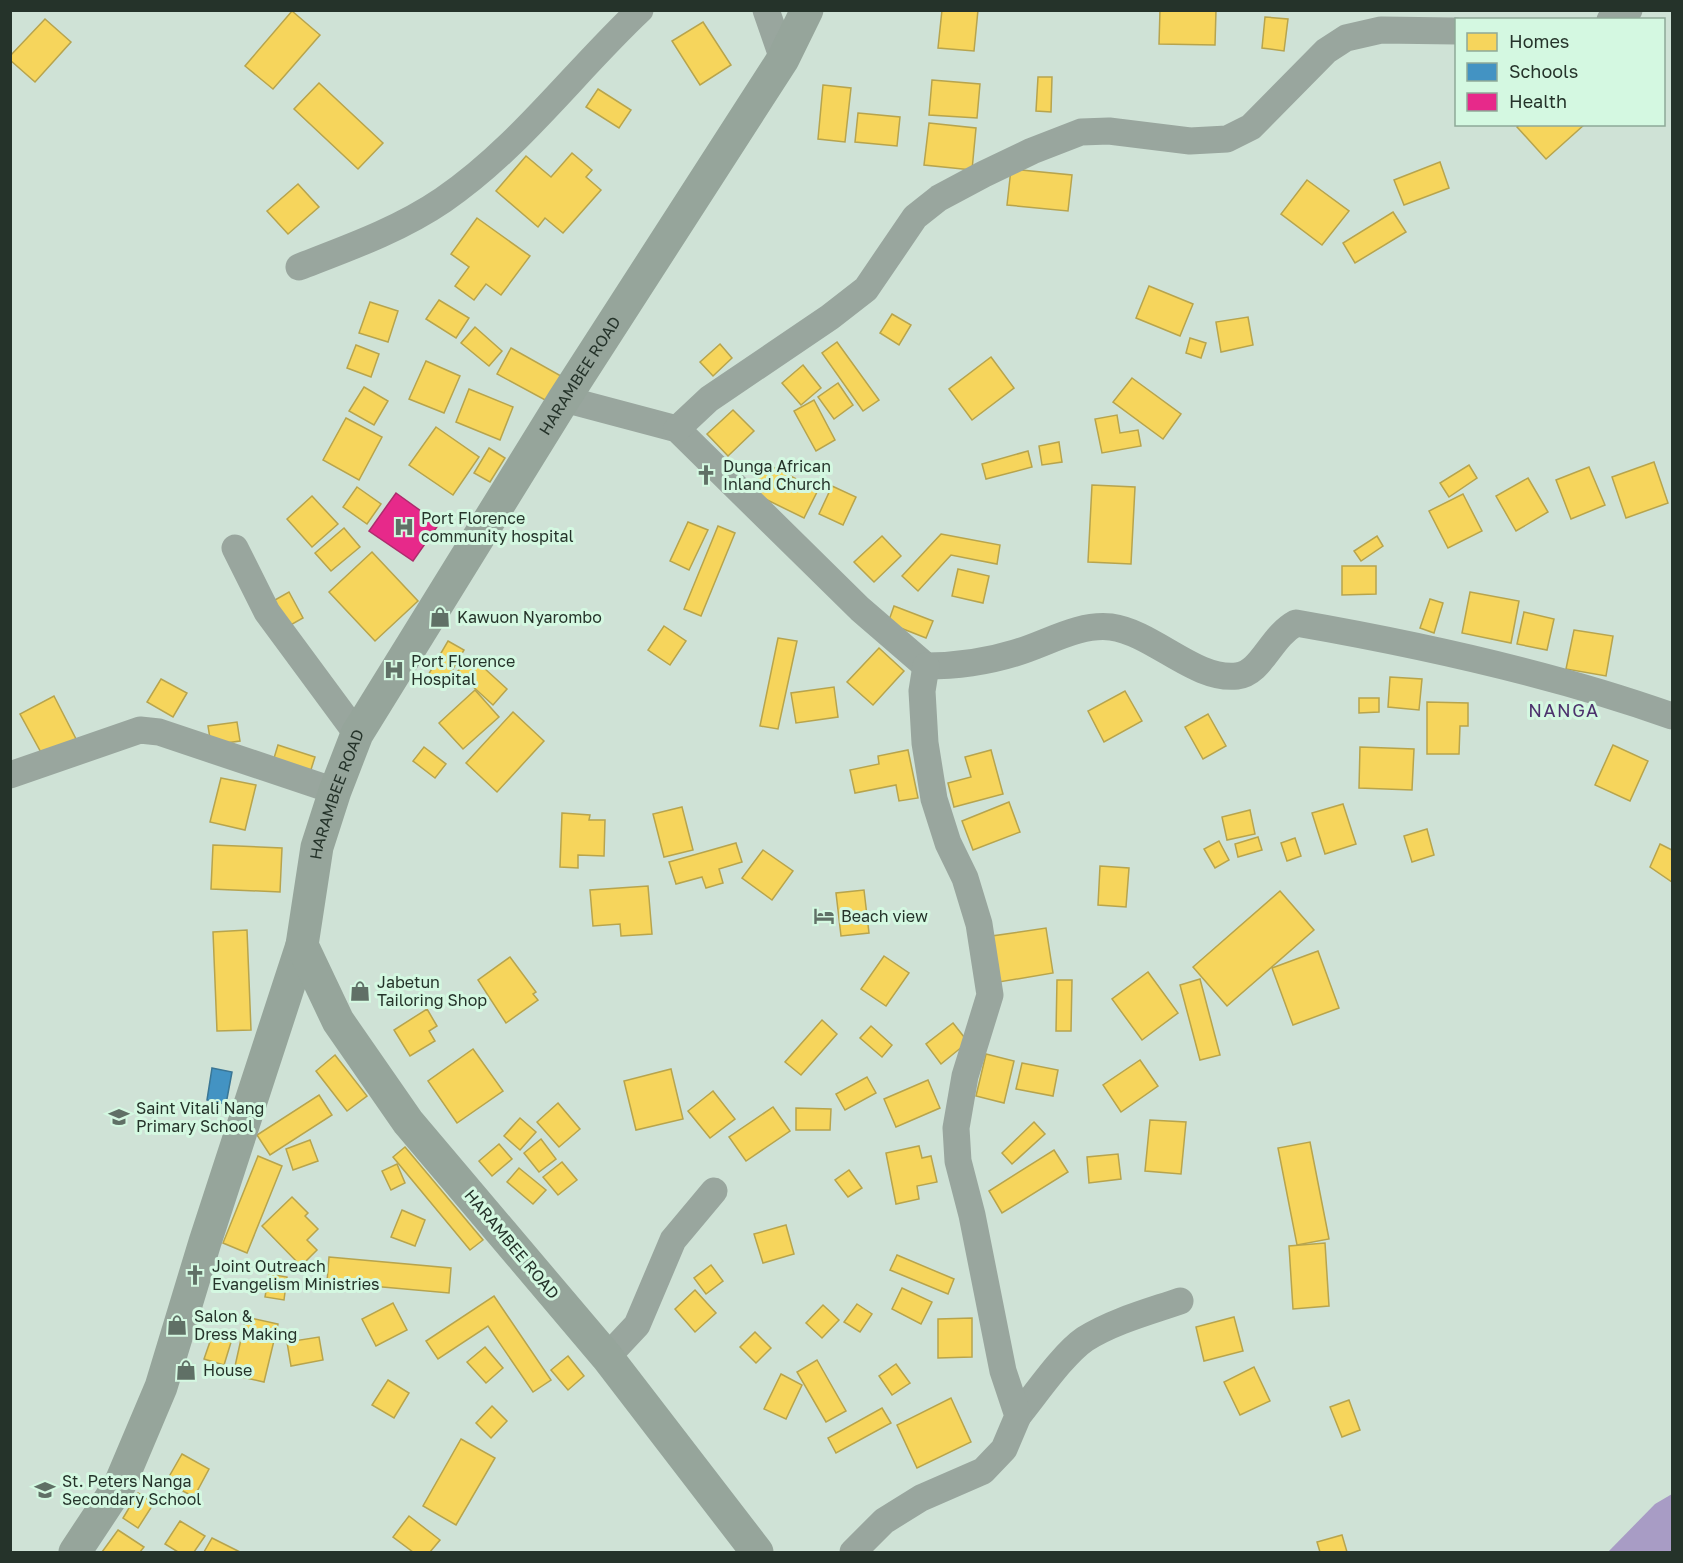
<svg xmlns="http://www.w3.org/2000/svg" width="1683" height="1563" font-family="'Golos Text',sans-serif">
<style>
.water{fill:#a89cc5}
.homes{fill:#f6d55c;stroke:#b7a44d;stroke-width:1.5}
.schools{fill:#4393c3;stroke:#3a7695;stroke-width:1.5}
.health{fill:#e7298a;stroke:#ad2c6d;stroke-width:1.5}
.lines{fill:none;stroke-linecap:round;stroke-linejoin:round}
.street{stroke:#99a69e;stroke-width:27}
.secondary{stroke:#96a59b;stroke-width:33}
.labels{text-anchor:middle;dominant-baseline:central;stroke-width:6;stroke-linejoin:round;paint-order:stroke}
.street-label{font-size:16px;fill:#25332a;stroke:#d4f8e1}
.poi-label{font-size:16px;fill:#25332a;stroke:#d4f8e1;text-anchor:start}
.neighbourhood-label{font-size:18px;letter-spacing:1.5px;fill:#4c326d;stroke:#d4f8e1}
</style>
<rect width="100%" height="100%" fill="#cfe2d6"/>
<path class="water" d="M1672,1494V1552H1608L1655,1504Z"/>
<g class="homes">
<path d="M942,10H978L974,51L938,48Z"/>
<path d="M1160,10H1216L1215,45L1159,44Z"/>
<path d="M292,11L320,35L273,89L245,66Z"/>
<path d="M1265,17L1288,19L1284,51L1262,48Z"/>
<path d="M45,19L71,42L35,82L10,60V56Z"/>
<path d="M703,22L731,65L700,85L672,41Z"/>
<path d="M1038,77H1052L1051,112L1036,111Z"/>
<path d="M932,80L980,84L977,118L929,115Z"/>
<path d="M319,83L383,143L358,169L294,109Z"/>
<path d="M823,85L851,88L845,142L818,139Z"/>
<path d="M598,89L631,110L619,128L586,107Z"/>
<path d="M858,113L900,117L897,146L855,142Z"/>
<path d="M929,123L976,128L972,170L924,165Z"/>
<path d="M1520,124H1585L1546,159L1517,127Z"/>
<path d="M572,153L592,170L586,177L601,190L563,233L545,218L538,227L496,191L526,156L551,177Z"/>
<path d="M1440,162L1449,188L1404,205L1394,180Z"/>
<path d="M1011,169L1072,175L1068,211L1007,205Z"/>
<path d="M1307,180L1349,211L1322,245L1281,214Z"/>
<path d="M298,184L319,207L288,234L267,211Z"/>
<path d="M1393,212L1406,232L1355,263L1343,243Z"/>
<path d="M477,218L530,256L501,295L486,284L474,300L455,286L469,267L451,254Z"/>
<path d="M1149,286L1193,304L1180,336L1136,318Z"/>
<path d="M439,300L469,318L456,338L426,319Z"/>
<path d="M370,302L398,311L388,342L359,333Z"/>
<path d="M892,314L911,325L899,345L880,333Z"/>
<path d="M1248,317L1253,345L1221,352L1216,322Z"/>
<path d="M475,327L502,351L489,366L461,343Z"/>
<path d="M1190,338L1206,343L1201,358L1186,353Z"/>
<path d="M837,342L879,400L863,411L822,353Z"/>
<path d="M720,344L732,358L713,376L700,362Z"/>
<path d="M356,345L379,354L371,377L347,368Z"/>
<path d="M511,348L561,376L547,401L497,374Z"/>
<path d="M991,357L1014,388L972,420L949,389Z"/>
<path d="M426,361L460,376L444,413L409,399Z"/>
<path d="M803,365L821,388L801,405L782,383Z"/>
<path d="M1132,378L1181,414L1163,439L1113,402Z"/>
<path d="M838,383L853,405L834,419L818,397Z"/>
<path d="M364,387L388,401L374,425L349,411Z"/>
<path d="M469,389L513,407L500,440L456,422Z"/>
<path d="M814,400L835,440L816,451L794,411Z"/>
<path d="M733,410L754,431L728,456L707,434Z"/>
<path d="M1117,415L1120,433L1138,430L1141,446L1102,453L1095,419Z"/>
<path d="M346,418L382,437L359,480L323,460Z"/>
<path d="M436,427L479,457L453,495L409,465Z"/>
<path d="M1059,442L1062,462L1042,465L1039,446Z"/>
<path d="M489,448L505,458L490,482L474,473Z"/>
<path d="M1028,451L1032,467L986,479L982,464Z"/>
<path d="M1654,462L1668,503L1626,518L1612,477Z"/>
<path d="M765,463L818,490L804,518L751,492Z"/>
<path d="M1469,465L1477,478L1449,497L1440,483Z"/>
<path d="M1589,467L1605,505L1571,519L1556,480Z"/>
<path d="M1528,478L1548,512L1516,531L1496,496Z"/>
<path d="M1092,485L1135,487L1131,564L1088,562Z"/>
<path d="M832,486L856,497L843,525L819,514Z"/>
<path d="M357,487L381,504L367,524L343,507Z"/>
<path d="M1463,494L1482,531L1448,548L1429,511Z"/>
<path d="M312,496L338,524L312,547L287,519Z"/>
<path d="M688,522L708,530L689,570L670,561Z"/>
<path d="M718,526L735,533L701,616L684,609Z"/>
<path d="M344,528L360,547L331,571L315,553Z"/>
<path d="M941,534L1000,545L997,564L951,555L918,591L902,576Z"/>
<path d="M882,536L901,556L874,582L854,562Z"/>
<path d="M1377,536L1383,546L1361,561L1354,551Z"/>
<path d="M372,552L418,601L375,641L329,592Z"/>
<path d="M1342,566H1376V594L1342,595Z"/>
<path d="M958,569L989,576L983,603L952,596Z"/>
<path d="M289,592L303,618L280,631L266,605Z"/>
<path d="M1470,592L1519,601L1511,643L1462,633Z"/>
<path d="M1430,599L1443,603L1434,633L1420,628Z"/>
<path d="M894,606L933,621L926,638L888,623Z"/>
<path d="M1524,612L1554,619L1547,650L1517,644Z"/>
<path d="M664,626L686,641L670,665L648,650Z"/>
<path d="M1574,630L1613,636L1606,676L1566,669Z"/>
<path d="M778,638L797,641L778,729L760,726Z"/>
<path d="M448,641L464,650L443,686L427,677Z"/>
<path d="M879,648L904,671L873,705L847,682Z"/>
<path d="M472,657L507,689L493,705L457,672Z"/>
<path d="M1390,677L1422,679L1419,710L1388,707Z"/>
<path d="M161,679L187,693L173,717L147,702Z"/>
<path d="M834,687L838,717L796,723L791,693Z"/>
<path d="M475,690L499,717L463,749L439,723Z"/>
<path d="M1125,691L1142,721L1104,742L1088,711Z"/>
<path d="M54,696L76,739L43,756L20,714Z"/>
<path d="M1359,698H1379V712L1359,713Z"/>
<path d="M1427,702L1468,703V726H1460L1459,754H1427Z"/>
<path d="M513,712L544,741L497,792L466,763Z"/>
<path d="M1208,714L1226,746L1203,759L1185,727Z"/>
<path d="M237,722L240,741L211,745L208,726Z"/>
<path d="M278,745L315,757L308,779L271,768Z"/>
<path d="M1613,745L1648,761L1630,801L1595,785Z"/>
<path d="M424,747L446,764L435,778L413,761Z"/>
<path d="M1360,747L1414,749L1412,790L1359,788Z"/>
<path d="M908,750L918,798L899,801L896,785L855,793L850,770L879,764L878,756Z"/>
<path d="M991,750L1003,794L954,807L948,783L971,777L965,757Z"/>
<path d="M221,778L256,785L245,830L210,822Z"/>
<path d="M1009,802L1020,832L973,850L962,821Z"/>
<path d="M1343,804L1356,844L1325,854L1312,813Z"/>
<path d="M682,807L693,850L664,857L653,814Z"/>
<path d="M1250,810L1255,834L1227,840L1222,817Z"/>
<path d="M562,813L590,815L589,820H605L604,856L578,855V868L560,867Z"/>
<path d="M1427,829L1434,855L1412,862L1404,836Z"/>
<path d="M1258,837L1262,850L1238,857L1235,844Z"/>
<path d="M1295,838L1301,856L1287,861L1281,843Z"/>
<path d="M1219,841L1229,860L1215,868L1204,849Z"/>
<path d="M736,843L742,862L719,869L723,883L706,888L702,877L676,884L669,862Z"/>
<path d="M1660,844L1672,850V882L1650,867Z"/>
<path d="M213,845L282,848L280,892L211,889Z"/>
<path d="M763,850L793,871L772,900L742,878Z"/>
<path d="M1100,866L1129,868L1126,907L1098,905Z"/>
<path d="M648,886L652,934L621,936L620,924L593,926L590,890Z"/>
<path d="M864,890L869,933L841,936L836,893Z"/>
<path d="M1280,891L1314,930L1227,1006L1193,967Z"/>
<path d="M1046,928L1053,973L999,982L992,936Z"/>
<path d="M247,930L251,1030L217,1031L213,932Z"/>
<path d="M1318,951L1339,1008L1293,1025L1272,968Z"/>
<path d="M884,956L909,973L886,1006L861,989Z"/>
<path d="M510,957L536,992L533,994L538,1000L506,1023L478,980Z"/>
<path d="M1148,972L1178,1013L1142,1040L1112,999Z"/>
<path d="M1200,979L1220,1055L1200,1060L1180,985Z"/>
<path d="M1057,980H1072L1071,1031H1056Z"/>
<path d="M427,1009L437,1026L429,1031L435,1041L410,1056L394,1030Z"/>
<path d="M822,1020L837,1034L801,1075L785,1062Z"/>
<path d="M953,1023L968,1042L941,1064L926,1044Z"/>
<path d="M871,1026L892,1045L882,1057L860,1038Z"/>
<path d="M473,1049L503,1091L457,1123L428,1081Z"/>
<path d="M986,1054L1014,1061L1004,1103L976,1096Z"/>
<path d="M335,1055L367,1096L347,1111L316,1071Z"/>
<path d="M1140,1060L1158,1086L1121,1112L1103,1085Z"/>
<path d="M1022,1063L1058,1070L1053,1096L1016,1089Z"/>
<path d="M671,1069L683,1119L636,1130L624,1081Z"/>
<path d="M867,1077L876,1093L845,1110L836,1094Z"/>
<path d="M928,1080L940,1108L896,1127L884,1099Z"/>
<path d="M713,1091L735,1119L710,1138L688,1111Z"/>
<path d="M319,1095L332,1115L270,1155L257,1135Z"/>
<path d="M558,1103L580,1129L559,1147L537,1122Z"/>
<path d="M773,1107L790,1131L746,1161L729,1137Z"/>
<path d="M796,1108L831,1109L830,1130H796Z"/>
<path d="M520,1118L536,1132L520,1150L504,1136Z"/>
<path d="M1150,1120L1186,1122L1181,1174L1145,1171Z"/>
<path d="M1034,1122L1045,1134L1012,1164L1002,1153Z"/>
<path d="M541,1139L556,1159L539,1172L524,1153Z"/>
<path d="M310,1140L318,1161L293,1170L286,1149Z"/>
<path d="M1310,1142L1329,1239L1297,1245L1278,1148Z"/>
<path d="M499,1144L512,1159L492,1176L479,1161Z"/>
<path d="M919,1146L922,1158L931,1156L937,1182L917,1186L919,1199L896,1204L886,1153Z"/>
<path d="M405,1147L483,1240L470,1250L393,1157Z"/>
<path d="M1054,1150L1068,1172L1002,1213L989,1191Z"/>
<path d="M1118,1154L1121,1179L1089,1183L1087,1157Z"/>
<path d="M258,1156L282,1166L247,1253L223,1243Z"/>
<path d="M562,1162L577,1180L558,1195L543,1177Z"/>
<path d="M397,1164L405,1183L391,1190L382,1171Z"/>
<path d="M519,1168L546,1190L533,1204L507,1182Z"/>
<path d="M849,1170L862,1188L848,1197L835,1180Z"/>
<path d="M292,1197L308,1213L305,1216L318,1229L307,1240L317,1250L301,1266L262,1226Z"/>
<path d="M402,1210L425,1220L415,1246L391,1237Z"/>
<path d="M786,1225L794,1254L763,1263L754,1234Z"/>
<path d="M1325,1243L1329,1306L1293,1309L1289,1246Z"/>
<path d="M897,1255L954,1279L948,1294L890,1270Z"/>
<path d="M329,1257L451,1268L449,1293L327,1282Z"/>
<path d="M711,1265L723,1281L706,1294L694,1278Z"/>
<path d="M269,1274L287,1277L284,1300L265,1297Z"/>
<path d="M902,1288L932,1302L921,1324L892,1309Z"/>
<path d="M695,1290L716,1313L695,1332L675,1309Z"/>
<path d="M494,1296L551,1380L533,1392L488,1326L438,1359L426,1341Z"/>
<path d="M393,1303L407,1330L376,1346L362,1319Z"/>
<path d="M857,1304L872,1314L860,1332L844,1322Z"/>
<path d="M823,1305L839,1320L822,1338L806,1323Z"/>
<path d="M246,1317L278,1324L264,1382L233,1375Z"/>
<path d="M1234,1317L1243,1351L1204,1361L1196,1327Z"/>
<path d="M972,1318V1357L938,1358V1319Z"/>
<path d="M755,1332L771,1348L756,1363L740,1347Z"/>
<path d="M213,1333L232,1339L224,1365L204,1359Z"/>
<path d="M319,1337L323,1360L291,1366L287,1342Z"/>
<path d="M485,1347L503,1368L486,1383L467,1362Z"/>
<path d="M568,1356L584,1376L568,1390L551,1370Z"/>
<path d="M817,1360L846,1411L826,1422L797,1372Z"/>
<path d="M896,1364L910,1383L892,1395L879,1376Z"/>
<path d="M1254,1367L1270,1401L1240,1415L1224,1382Z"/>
<path d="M781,1374L802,1385L786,1419L764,1409Z"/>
<path d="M388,1380L409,1393L394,1418L372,1405Z"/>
<path d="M951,1398L971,1442L917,1468L897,1425Z"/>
<path d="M1349,1400L1360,1430L1342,1437L1330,1407Z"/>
<path d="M492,1406L507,1421L491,1438L476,1423Z"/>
<path d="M882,1408L891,1423L836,1453L828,1438Z"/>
<path d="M461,1439L495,1458L456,1525L423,1506Z"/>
<path d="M182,1454L209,1469L194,1497L166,1482Z"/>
<path d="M138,1493L154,1503L138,1528L123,1518Z"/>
<path d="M409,1516L440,1540L430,1552H413L393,1537Z"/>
<path d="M180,1521L205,1536L194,1552H178L165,1544Z"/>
<path d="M118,1530L144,1547L140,1552H102Z"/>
<path d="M1342,1535L1347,1552H1320L1317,1542Z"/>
<path d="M212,1538L240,1552H204Z"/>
</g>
<path class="schools" d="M212,1068L232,1072L226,1104L207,1100Z"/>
<path class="health" d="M396,493L439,524L413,561L369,531Z"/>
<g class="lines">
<g class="street">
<path d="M766,10L783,59"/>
<path d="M1610,20L1629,10"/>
<path d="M299,267C348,248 399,230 443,200C518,149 574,72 640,10"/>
<path d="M564,399L677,429L860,609L926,666C957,666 986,662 1015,653C1046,644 1079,623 1111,627C1154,633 1195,681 1237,676C1262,673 1270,637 1296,623C1422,645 1551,673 1672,716"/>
<path d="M677,429L709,399L830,317L866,289L915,217L939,198L984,174L1032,151L1081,132L1109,131L1190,141L1227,139L1251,127L1326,51L1346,38L1381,30L1456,31"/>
<path d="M235,548L267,612L357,734"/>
<path d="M10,775L140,730L159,732L335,791"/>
<path d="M607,1357L637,1325L673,1240L714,1191"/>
<path d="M1018,1416C1036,1394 1063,1354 1085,1339C1114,1321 1148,1312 1180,1301"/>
<path d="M853,1552L884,1521L921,1498L983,1471L1004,1449L1018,1416L1003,1371L972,1215L958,1161L956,1128L965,1076L990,995L979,924L965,878L948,843L934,799L925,743L922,691L926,666"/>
</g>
<g class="secondary">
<path d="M75,1552L120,1484L161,1387L205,1242L302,945"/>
<path id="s1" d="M757,1552L607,1357L408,1122L338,1021L302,945L317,847L335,791L357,734L564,399L783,59L807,10"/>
</g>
</g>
<defs>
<g id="church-bare" transform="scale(1.62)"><path d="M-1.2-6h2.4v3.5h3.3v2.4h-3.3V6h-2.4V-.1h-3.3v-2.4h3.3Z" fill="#607066" stroke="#d4f8e1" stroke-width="2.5" paint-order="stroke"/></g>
<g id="hospital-bare" transform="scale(1.62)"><path d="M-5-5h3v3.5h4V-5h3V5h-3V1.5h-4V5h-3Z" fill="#607066" stroke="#d4f8e1" stroke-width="2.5" paint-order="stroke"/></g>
<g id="shop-bare" transform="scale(1.62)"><path d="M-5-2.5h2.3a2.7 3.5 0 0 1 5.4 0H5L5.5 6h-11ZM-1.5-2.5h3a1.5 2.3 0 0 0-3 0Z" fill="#607066" stroke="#d4f8e1" stroke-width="2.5" paint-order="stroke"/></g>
<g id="hotel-bare" transform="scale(1.62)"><path d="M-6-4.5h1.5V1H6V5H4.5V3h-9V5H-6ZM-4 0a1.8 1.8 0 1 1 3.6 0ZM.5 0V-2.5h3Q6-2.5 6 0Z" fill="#607066" stroke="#d4f8e1" stroke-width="2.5" paint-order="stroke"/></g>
<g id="school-bare" transform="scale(1.62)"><path d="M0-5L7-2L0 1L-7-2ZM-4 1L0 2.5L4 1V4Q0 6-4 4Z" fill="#607066" stroke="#d4f8e1" stroke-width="2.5" paint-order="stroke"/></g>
</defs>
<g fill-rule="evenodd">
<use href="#church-bare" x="706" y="475"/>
<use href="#hospital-bare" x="404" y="527"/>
<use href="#shop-bare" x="440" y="617"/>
<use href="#hospital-bare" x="394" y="670"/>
<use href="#hotel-bare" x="824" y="916"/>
<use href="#shop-bare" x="360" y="991"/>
<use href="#school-bare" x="119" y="1117"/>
<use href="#church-bare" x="195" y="1275"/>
<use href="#shop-bare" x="177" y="1325"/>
<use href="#shop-bare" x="186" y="1370"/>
<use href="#school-bare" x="45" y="1490"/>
</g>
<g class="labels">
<g class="street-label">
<text stroke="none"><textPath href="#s1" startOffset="1402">HARAMBEE ROAD</textPath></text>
<text stroke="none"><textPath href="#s1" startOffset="916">HARAMBEE ROAD</textPath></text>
<text transform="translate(512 1244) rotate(50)">HARAMBEE ROAD</text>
</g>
<g class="poi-label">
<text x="723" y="466">Dunga African<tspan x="723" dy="18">Inland Church</tspan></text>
<text x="421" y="518">Port Florence<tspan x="421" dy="18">community hospital</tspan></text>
<text x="457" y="617">Kawuon Nyarombo</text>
<text x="411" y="661">Port Florence<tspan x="411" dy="18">Hospital</tspan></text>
<text x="841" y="916">Beach view</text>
<text x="377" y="982">Jabetun<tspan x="377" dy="18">Tailoring Shop</tspan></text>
<text x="136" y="1108">Saint Vitali Nang<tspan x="136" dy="18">Primary School</tspan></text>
<text x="212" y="1266">Joint Outreach<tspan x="212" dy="18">Evangelism Ministries</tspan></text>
<text x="194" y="1316">Salon &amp;<tspan x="194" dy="18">Dress Making</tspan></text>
<text x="203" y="1370">House</text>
<text x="62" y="1481">St. Peters Nanga<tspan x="62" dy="18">Secondary School</tspan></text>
</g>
<g class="neighbourhood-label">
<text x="1564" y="710">NANGA</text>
</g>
</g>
<rect width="1683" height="1563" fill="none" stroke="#25332a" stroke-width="24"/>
<rect x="1455" y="18" width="210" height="108" fill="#d4f8e1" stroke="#8ea998" stroke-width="1.5"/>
<rect x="1467" y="33" width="30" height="18" fill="#f6d55c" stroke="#8ea998" stroke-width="1.5"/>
<text x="1509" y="48" font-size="18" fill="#25332a">Homes</text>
<rect x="1467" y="63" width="30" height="18" fill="#4393c3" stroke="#8ea998" stroke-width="1.5"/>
<text x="1509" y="78" font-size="18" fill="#25332a">Schools</text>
<rect x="1467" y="93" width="30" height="18" fill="#e7298a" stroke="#8ea998" stroke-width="1.5"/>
<text x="1509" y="108" font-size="18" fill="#25332a">Health</text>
</svg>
